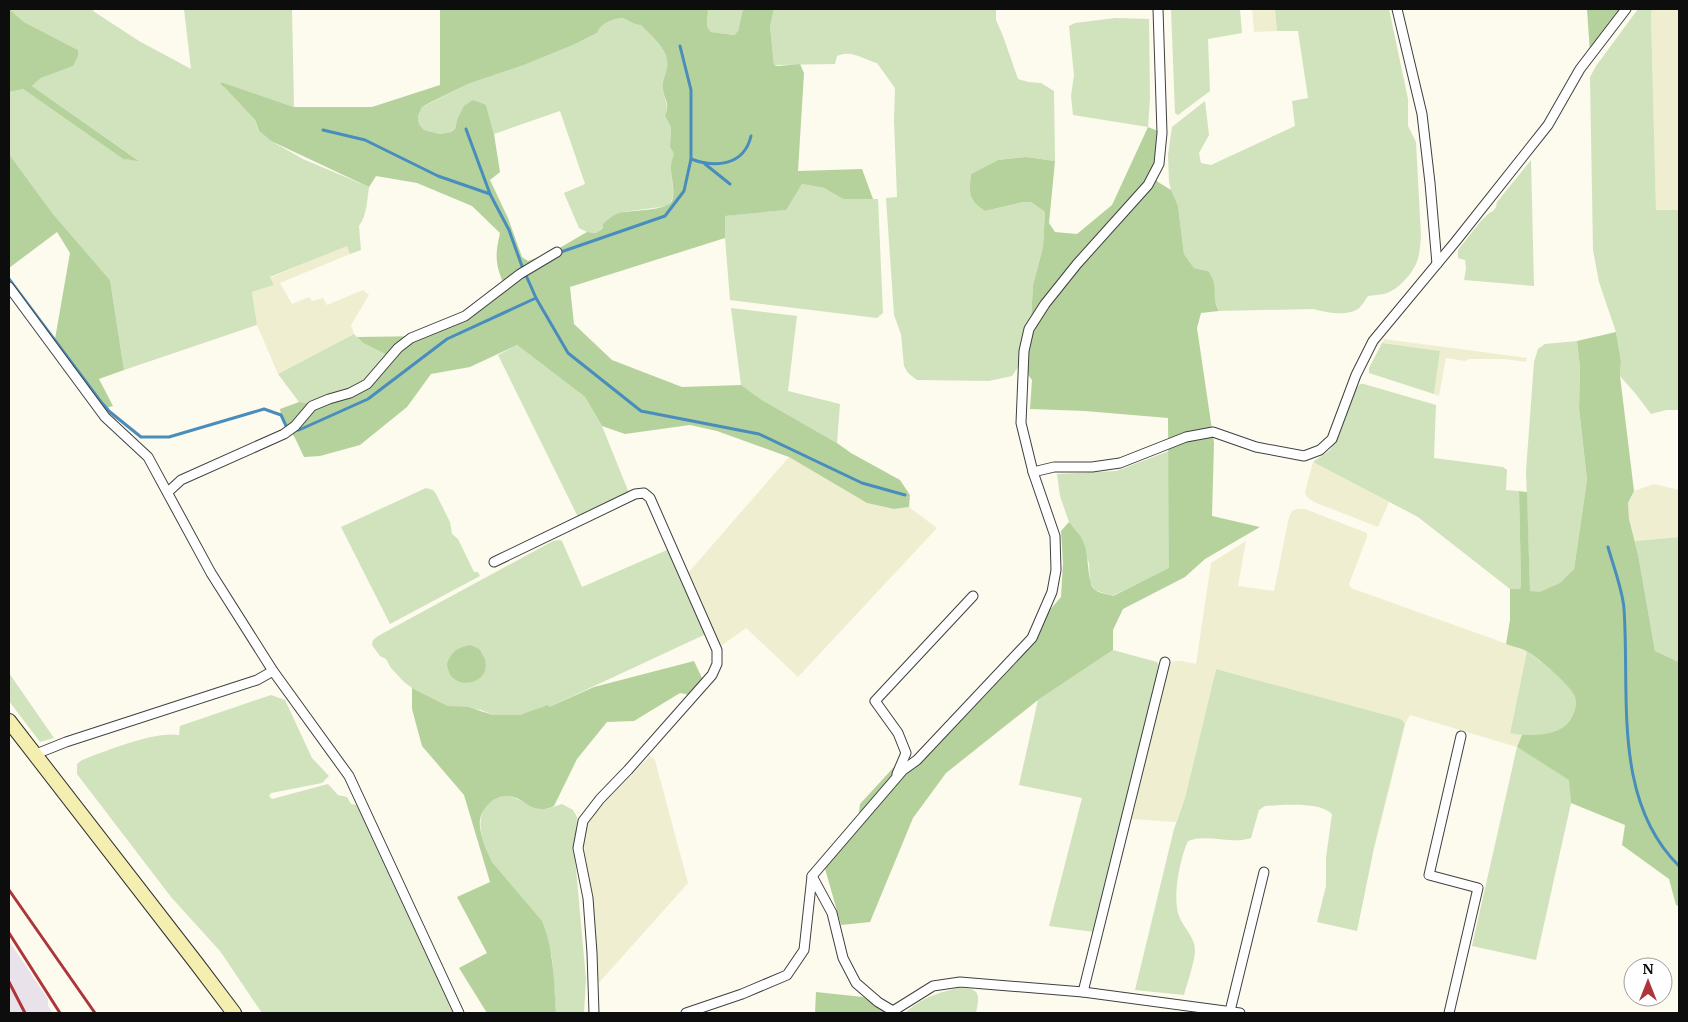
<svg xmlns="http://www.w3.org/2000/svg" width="1688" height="1022" font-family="Merriweather,serif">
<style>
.industrial{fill:#eae2ea}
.farmland{fill:#f0eed1}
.green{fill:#d0e3bc}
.forest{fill:#b5d29d;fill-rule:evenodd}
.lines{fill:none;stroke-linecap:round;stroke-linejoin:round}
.stream{stroke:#498dbd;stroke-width:3}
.minor-casing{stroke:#404040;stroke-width:11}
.secondary-casing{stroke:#2f2f2f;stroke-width:16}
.minor{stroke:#fff;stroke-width:9}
.secondary{stroke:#f5eeb1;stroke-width:14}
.rail{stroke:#ac363a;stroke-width:3}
</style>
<rect width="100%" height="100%" fill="#fdfaee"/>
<path class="industrial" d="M9,941L48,999V1006L53,1013H9Z"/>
<g class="farmland">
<path d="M1252,9H1275L1277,31L1254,32Z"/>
<path d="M1652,9H1679V210H1656L1651,15Z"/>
<path d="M347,245L350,254L280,283L292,304L309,297L312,301L323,298L327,305L363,290L369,295L351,325L354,334L278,374L257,325L252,292L274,285L270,278Z"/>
<path d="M1384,339L1527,358L1526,362L1505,359H1469L1465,361L1446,358L1439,396L1434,394L1440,351L1382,343Z"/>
<path d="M789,457L867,503L894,509L909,507L937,528L798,677L746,628L721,646L688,573Z"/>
<path d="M1313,462L1389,502L1378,527L1314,502L1307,497L1305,492Z"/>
<path d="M1654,484L1679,490V537L1635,541L1629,519L1628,503L1634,491Z"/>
<path d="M1297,509H1305L1367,533V537L1349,584L1351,588L1527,651L1510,732L1522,735L1517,747L1410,715L1405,724L1401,719L1216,669L1185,798L1176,822L1131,819L1170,663L1175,661H1182L1196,664L1211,563L1246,541L1238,586L1274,591L1289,517L1292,511Z"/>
<path d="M650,756L655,760L688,883L597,985L585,868L584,840L585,831L588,823L604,803Z"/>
</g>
<g class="green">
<path d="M9,9H94L93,11L139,41L191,69L184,9H292L294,107L221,82V85L225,88L255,120L258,130L271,141L303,159L369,187C367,201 367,215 359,226L361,250L350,254L347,246L270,277L274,285L252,292L257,325L124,370L110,280L53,214L9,154V92L23,89L123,159L138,160L32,86L41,78L72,66L78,50L24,22Z"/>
<path d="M708,9H743L738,31L734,35L711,32L707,28Z"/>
<path d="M774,9H996V20L1003,36L1018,79L1028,82L1041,83L1054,91L1055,161L1026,157L998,160L971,174C969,193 969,199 985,211L1023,202H1031L1045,212L1043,247L1033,285L1031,319L1020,364L1012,376L989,381L917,380L908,373L904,366L901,334L894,315L886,198L897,197L894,121L895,88L877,63C864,60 852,49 837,56L835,64L774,65L770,26Z"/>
<path d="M1171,9H1240L1242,33L1208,39L1210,91L1178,115L1175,113Z"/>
<path d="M1275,9H1389L1408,99V126L1416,142L1421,236C1420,245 1420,255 1416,264C1411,275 1397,291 1384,294C1379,295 1374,295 1368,296C1365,300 1362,306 1358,309C1346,317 1326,312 1313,309L1219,311C1213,299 1211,284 1208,271L1194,268L1184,254L1178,206L1172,194L1169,182L1168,155L1172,127L1205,101L1209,135L1199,153L1201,163L1211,165L1295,126L1292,101L1308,98L1298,31H1277Z"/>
<path d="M1638,9H1652L1651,15L1656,210H1679V410H1666L1651,414L1635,393L1620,376L1621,361L1616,332L1599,282L1593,250L1590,77L1596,66Z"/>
<path d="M621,18C629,19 632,25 641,25C651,36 670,50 667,67C666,73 661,83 663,90C665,102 669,103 665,116L671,127L670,147L674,154C673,158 671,162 671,166C670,179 678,196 668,206L623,212L596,233L587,232L579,228L564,193L585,184L560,111L494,134L486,105L457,120L455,129L451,132L440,134L424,130L419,124L418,116L422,107L468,84L524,65L573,45L597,33C601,23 611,20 621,18Z"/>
<path d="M1115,18L1149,19L1150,98L1148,127L1073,115L1071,96L1074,75L1069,26L1075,23Z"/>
<path d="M1531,160L1534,286L1464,280L1466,269L1465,260L1458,258V250L1480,222L1489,213L1493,211L1496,207L1497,202Z"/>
<path d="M802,184L824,188L843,199H878L883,313L877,318L730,300L725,238V216L785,210Z"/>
<path d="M731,308L797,316L788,391L840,404L837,443L762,400L741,385Z"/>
<path d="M354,334L363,343L387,355L368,388L316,404L299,402L278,374Z"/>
<path d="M1577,341L1580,368L1579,408L1587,480L1574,569L1561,583L1539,593L1530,591L1526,471L1534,362L1538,349L1545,344Z"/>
<path d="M1382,343L1440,351L1434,394L1369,373V368Z"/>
<path d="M517,345L585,397L602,426L629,493L578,517L498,355Z"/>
<path d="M1360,384H1364L1436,405L1434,458L1503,467L1507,470L1506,490L1519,491L1521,585L1520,589H1510L1418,517L1313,462L1330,450L1341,430L1356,389Z"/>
<path d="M1169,451L1170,568L1112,596L1095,590L1090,582L1089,563L1077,531L1069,522L1060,496L1057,474L1116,471Z"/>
<path d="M426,488L433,490L436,494L450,522L452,534L458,539L474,572H478L480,576L390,624L341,527Z"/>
<path d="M1679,537V662L1655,651L1638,554L1635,541Z"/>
<path d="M559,540L562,541L582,587L667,550L706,634L549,707H542L531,713L514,716L493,715L481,710L448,706L412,688L404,682L391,668L386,659L380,656L372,645L373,640L378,636L553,541Z"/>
<path d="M1113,650L1157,662L1160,668L1094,932L1049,926L1082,798L1019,785L1038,700Z"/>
<path d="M1527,651C1540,662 1571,682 1575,697C1576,701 1576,707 1574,712C1565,738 1533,738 1510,733Z"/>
<path d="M1216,669L1401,719L1405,724L1374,848L1357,931L1317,922L1326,886V858L1332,814C1320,801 1281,805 1265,806L1259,810L1251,838C1231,845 1208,833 1188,841C1180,858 1172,898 1179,916C1183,927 1195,937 1195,950C1195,962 1187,983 1184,995L1135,990L1174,829L1185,798Z"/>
<path d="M9,673L54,738L40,742L9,701Z"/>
<path d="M271,695L285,700L312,758L329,776L322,783L271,793L269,796L272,799L328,784L338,795L347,797L351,804L357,805L455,1013H262L220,951L171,897L77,774V764L82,760C106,751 154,731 179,735L180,726Z"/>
<path d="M1517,747L1570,780L1571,803L1536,960L1472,946Z"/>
<path d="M508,795L539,809H547L562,804L573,810L577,817L575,858L586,979L584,1013H556L552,957L541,921L492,862C482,843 472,815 492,800C496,797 503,796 508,795Z"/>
<path d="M958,988C980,988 980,993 976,1013H905C922,998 936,993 958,988Z"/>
</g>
<g class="forest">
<path d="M9,9L24,22L78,50V56L73,66L41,78L32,86L139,161L123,159L23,89L9,92Z"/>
<path d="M440,9H708L707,27L711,32L734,35L738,31L743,9H774L770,26L774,65L778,66L800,64L804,73L798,171L862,169L873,199H843L824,188L802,184L786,210L725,216V238L570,287L574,324L612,360L682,387L741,385L762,400L837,443L851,453L900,480L910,495L909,507L894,509L867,503L789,457L717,431L690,425L625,434L602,426L585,397L517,345L470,367L431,374L407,407L360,445L320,456L304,457L295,438L281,415L280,409L299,402L316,404L352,396L387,355L363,343L357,337L429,336L467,318L504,285C495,263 495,256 500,233L472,206L417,183L376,176L369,187L271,141L259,131L255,120L225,88L221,85V82L294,107H372L440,85ZM621,18C629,19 632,25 641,25C651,36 670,50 667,67C666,74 661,83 663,90C665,102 670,101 665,116L671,127L670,147L674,154C673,157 671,162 671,165C670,177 676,189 672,201C668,211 630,210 619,213C613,215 608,219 603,224V228L596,233L587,232L556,250L528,261L522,257L508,218L490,180L500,172L494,134L486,105L473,100L464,106L457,120L455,129L451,132L440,134L424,130L419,124L418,116L422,107L431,102L468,84L524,65L573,45L597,33C601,23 611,20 621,18Z"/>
<path d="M1587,9H1623L1590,53Z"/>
<path d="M1148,127L1158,131L1157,156L1152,174L1158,182L1171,190L1178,206L1184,254L1194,268L1208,271C1220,287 1210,295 1219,311L1201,313L1197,328L1214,443L1212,516L1260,527L1205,559L1185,577L1123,609L1113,630V650L1038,700L946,773L913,818L870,922L841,925L824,865L858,821L860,804L893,768L918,763L1061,597L1063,563L1061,531L1069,522C1075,529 1081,535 1084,544C1089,555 1087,582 1094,589C1098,593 1107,594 1113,596L1169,568L1168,418L1085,411L1030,409L1032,380L1020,364L1031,319L1033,285L1043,247L1045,212L1031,202H1023L985,211C968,199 969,193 971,174L998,160L1026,157L1055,161L1049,223L1055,232L1077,234L1112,205Z"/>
<path d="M9,154L53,214L110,280L124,370L99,379L113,406L101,409L55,339L70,253L57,232L9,268Z"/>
<path d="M1616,332L1621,361L1620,376L1634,491L1628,503L1629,519L1638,554L1655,651L1679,662V906L1676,905L1669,879L1622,845L1625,825L1571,803L1569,780L1517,747L1522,735C1543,735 1566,735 1574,712C1576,708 1576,702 1575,697C1572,686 1538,658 1528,652C1522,648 1513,647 1506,644L1510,620V589H1520L1521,585L1519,491L1527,492L1530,591L1540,592L1560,583L1574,569L1587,480L1579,408L1580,368L1577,341Z"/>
<path d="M470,645C473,646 478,648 480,650C481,651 483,657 484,657C493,680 465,689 453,678C449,675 448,668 447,664C452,651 457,648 470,645Z"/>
<path d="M694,661L703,680L690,695L680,693L634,721L607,722L577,759L554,806C532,817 524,796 507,796C494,795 482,808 480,820C478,831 487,852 492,862L542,921C554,950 554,982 556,1013H487L459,968L487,953L457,897L490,882L464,795L422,746L412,709V688L448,706L468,707L493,715H520L548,705L549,707L594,687Z"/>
<path d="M816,992L863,997L886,1012L885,1013H815Z"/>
</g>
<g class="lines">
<g class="stream">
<path d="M466,129L490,194"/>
<path d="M323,130L365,140L438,176L490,194L509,230L523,269"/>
<path d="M691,159C715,168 744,166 751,136"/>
<path d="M705,164L730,184"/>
<path d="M558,253L665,216L684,191L691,159V90L680,46"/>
<path d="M9,279L101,402L110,412L141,437H169L264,409L281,415L288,430H299L368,399L447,339L536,298L525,273"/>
<path d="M536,298L568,353L641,411L759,434L862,483L905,495"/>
<path d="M1608,547C1613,565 1623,591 1624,609C1630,695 1612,800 1679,866"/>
</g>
<g class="minor-casing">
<g id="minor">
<path d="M1397,9L1422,114L1430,183L1437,264"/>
<path d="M9,287L105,417L148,457L211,573L273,671L349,776L459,1013"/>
<path d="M1033,472L1021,423L1024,351L1029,329L1045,304L1077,264L1148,185L1159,164L1162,133L1158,9"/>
<path d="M168,492L181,480L284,434L295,426L312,406L329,399L350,393L367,384L398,348L411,338L465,316L520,274L557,252"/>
<path d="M494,562L635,494L644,493L650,498L717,650V664L712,675L628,770L600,799L583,821L578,848L588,898L592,953L594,1013"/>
<path d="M36,754L66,742L257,680L273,671"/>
<path d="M897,774L906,753L898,733L875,701L973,596"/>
<path d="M812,876L903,770L917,760L1032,638L1052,592L1056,570L1055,536L1033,472L1054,467H1092L1120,463L1186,437L1213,432L1256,447L1304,456L1320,450L1332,439L1356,375L1373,341L1456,241L1548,125L1580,69L1626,9"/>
<path d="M1083,992L1165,662"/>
<path d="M1230,1011L1264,872"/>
<path d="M686,1013L742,994L787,975L804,950L812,876L832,913L843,958L856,983L878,1002L893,1011"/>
<path d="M891,1013L893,1011L933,986L960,982L1083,992L1240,1013"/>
<path d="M1449,1013L1478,888L1429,875L1461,736"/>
</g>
</g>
<g class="secondary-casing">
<path id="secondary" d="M9,721L197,964L234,1013"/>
</g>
<use href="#minor" class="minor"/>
<use href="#secondary" class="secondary"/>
<g class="rail">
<path d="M9,890L95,1013"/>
<path d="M9,933L60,1013"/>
<path d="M9,982L25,1013"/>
</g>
</g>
<rect width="1688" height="1022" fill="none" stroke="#0d0d0d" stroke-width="20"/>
<g transform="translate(1648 982)"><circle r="24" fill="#ffffff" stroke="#9e9e9e"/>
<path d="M0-4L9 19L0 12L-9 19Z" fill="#ac363a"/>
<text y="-8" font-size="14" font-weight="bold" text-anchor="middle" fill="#0d0d0d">N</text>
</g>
</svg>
